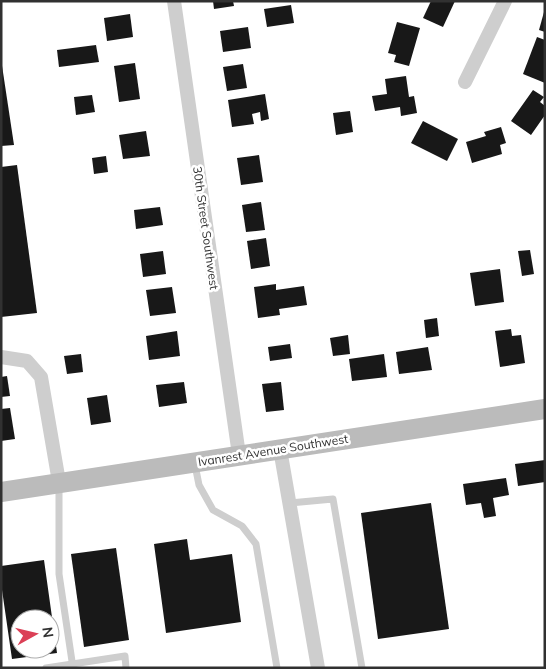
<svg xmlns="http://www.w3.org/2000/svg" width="546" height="669" font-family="Mulish,sans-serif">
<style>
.building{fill:#181818;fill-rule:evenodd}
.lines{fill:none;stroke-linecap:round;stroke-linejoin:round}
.lane{stroke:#cecece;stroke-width:7}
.street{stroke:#cecece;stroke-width:14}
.secondary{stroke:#bbb;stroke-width:20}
.labels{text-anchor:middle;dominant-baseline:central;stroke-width:5;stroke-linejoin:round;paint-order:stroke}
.street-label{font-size:12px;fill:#313131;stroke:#fff}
</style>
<rect width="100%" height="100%" fill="#fff"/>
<g class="building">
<path d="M213,1H233L234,6L214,9Z"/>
<path d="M431,1H455L443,27L423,18Z"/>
<path d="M291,5L294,23L267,27L264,9Z"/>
<path d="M544,12H545V32L539,30Z"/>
<path d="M130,14L133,37L107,41L104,18Z"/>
<path d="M397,22L420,28L409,66L394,62L396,55L388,53Z"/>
<path d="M248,27L251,48L223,52L220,31Z"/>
<path d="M537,37L545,40V83L523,74Z"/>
<path d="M96,45L99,62L59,67L57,50Z"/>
<path d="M1,59L14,145L1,146Z"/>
<path d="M135,63L140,99L119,102L114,66Z"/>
<path d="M243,64L247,88L227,91L223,67Z"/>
<path d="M406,76L409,97L414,96L417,113L401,116L400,107L375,111L372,96L387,94L385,79Z"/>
<path d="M533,90L544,97L540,102L545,106V115L531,135L511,121Z"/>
<path d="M265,94L269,119L261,121L260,112L252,114L254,124L232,127L228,100Z"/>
<path d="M92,95L95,112L76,115L74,97Z"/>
<path d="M350,111L353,132L336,135L333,113Z"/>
<path d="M423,121L458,139L447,161L411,143Z"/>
<path d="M501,127L506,143L500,145L502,154L472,163L466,142L486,136L484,132Z"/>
<path d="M146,131L150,156L123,159L119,135Z"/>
<path d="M259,155L263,182L241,185L237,158Z"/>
<path d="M106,156L108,172L94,174L92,158Z"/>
<path d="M17,165L37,313L1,317V167Z"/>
<path d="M261,202L265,230L246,232L242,205Z"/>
<path d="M160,207L163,225L136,229L134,210Z"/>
<path d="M266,238L270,266L251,269L247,241Z"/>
<path d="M530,250L534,274L522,276L518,251Z"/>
<path d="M163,251L166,274L143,277L140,254Z"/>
<path d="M500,269L504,302L475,306L470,273Z"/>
<path d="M276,284V290L304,286L307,305L279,309L280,315L258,318L254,287Z"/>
<path d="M172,287L176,313L150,316L146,290Z"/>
<path d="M437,318L439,336L426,338L424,320Z"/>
<path d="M511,329L512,336L521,335L525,363L500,367L495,331Z"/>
<path d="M177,331L180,356L149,360L146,336Z"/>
<path d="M348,335L350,354L333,356L330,338Z"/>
<path d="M290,344L292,358L270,361L268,347Z"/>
<path d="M428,347L432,370L399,374L396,352Z"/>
<path d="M81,354L83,372L67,374L64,356Z"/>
<path d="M384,354L387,377L352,381L349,359Z"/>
<path d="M7,376L10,396L1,397V377Z"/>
<path d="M184,382L187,403L159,407L156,385Z"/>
<path d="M281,382L284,410L266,412L262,384Z"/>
<path d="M107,395L111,422L91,425L87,398Z"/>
<path d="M10,408L15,439L1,441V409Z"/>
<path d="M545,460V482L518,486L515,464Z"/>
<path d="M506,478L509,495L493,498L496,516L484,518L481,503L466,505L463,484Z"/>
<path d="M431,503L449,629L378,639L361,513Z"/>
<path d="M187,539L190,560L232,554L241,622L166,633L154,544Z"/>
<path d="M116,548L129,640L84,647L71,554Z"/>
<path d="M44,560L57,653L12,659L1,583V566ZM20,619H50V649H20Z"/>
</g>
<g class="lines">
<g class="lane">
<path d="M195,465L199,485L213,510L242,526L256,544L277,668"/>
<path d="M59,485V574L73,668"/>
<path d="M290,503L333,499L362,668"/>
<path d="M46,668L125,656L126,668"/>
</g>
<g class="street">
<path d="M174,1L239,455"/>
<path d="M465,82L505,1"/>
<path d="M1,357L27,361L41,377L59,482"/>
<path d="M280,449L318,668"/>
</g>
<path class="secondary" d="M1,492L545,409"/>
</g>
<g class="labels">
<g class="street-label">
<text transform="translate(206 228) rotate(82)">30th Street Southwest</text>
<text transform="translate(273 450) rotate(-9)">Ivanrest Avenue Southwest</text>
</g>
</g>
<rect width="546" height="669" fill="none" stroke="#313131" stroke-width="5"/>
<g transform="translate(35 634) rotate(82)"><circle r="24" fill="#ffffff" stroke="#adadad"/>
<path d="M0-4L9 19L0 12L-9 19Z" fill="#db4056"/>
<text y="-8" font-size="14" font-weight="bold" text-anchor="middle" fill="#313131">N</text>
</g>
</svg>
